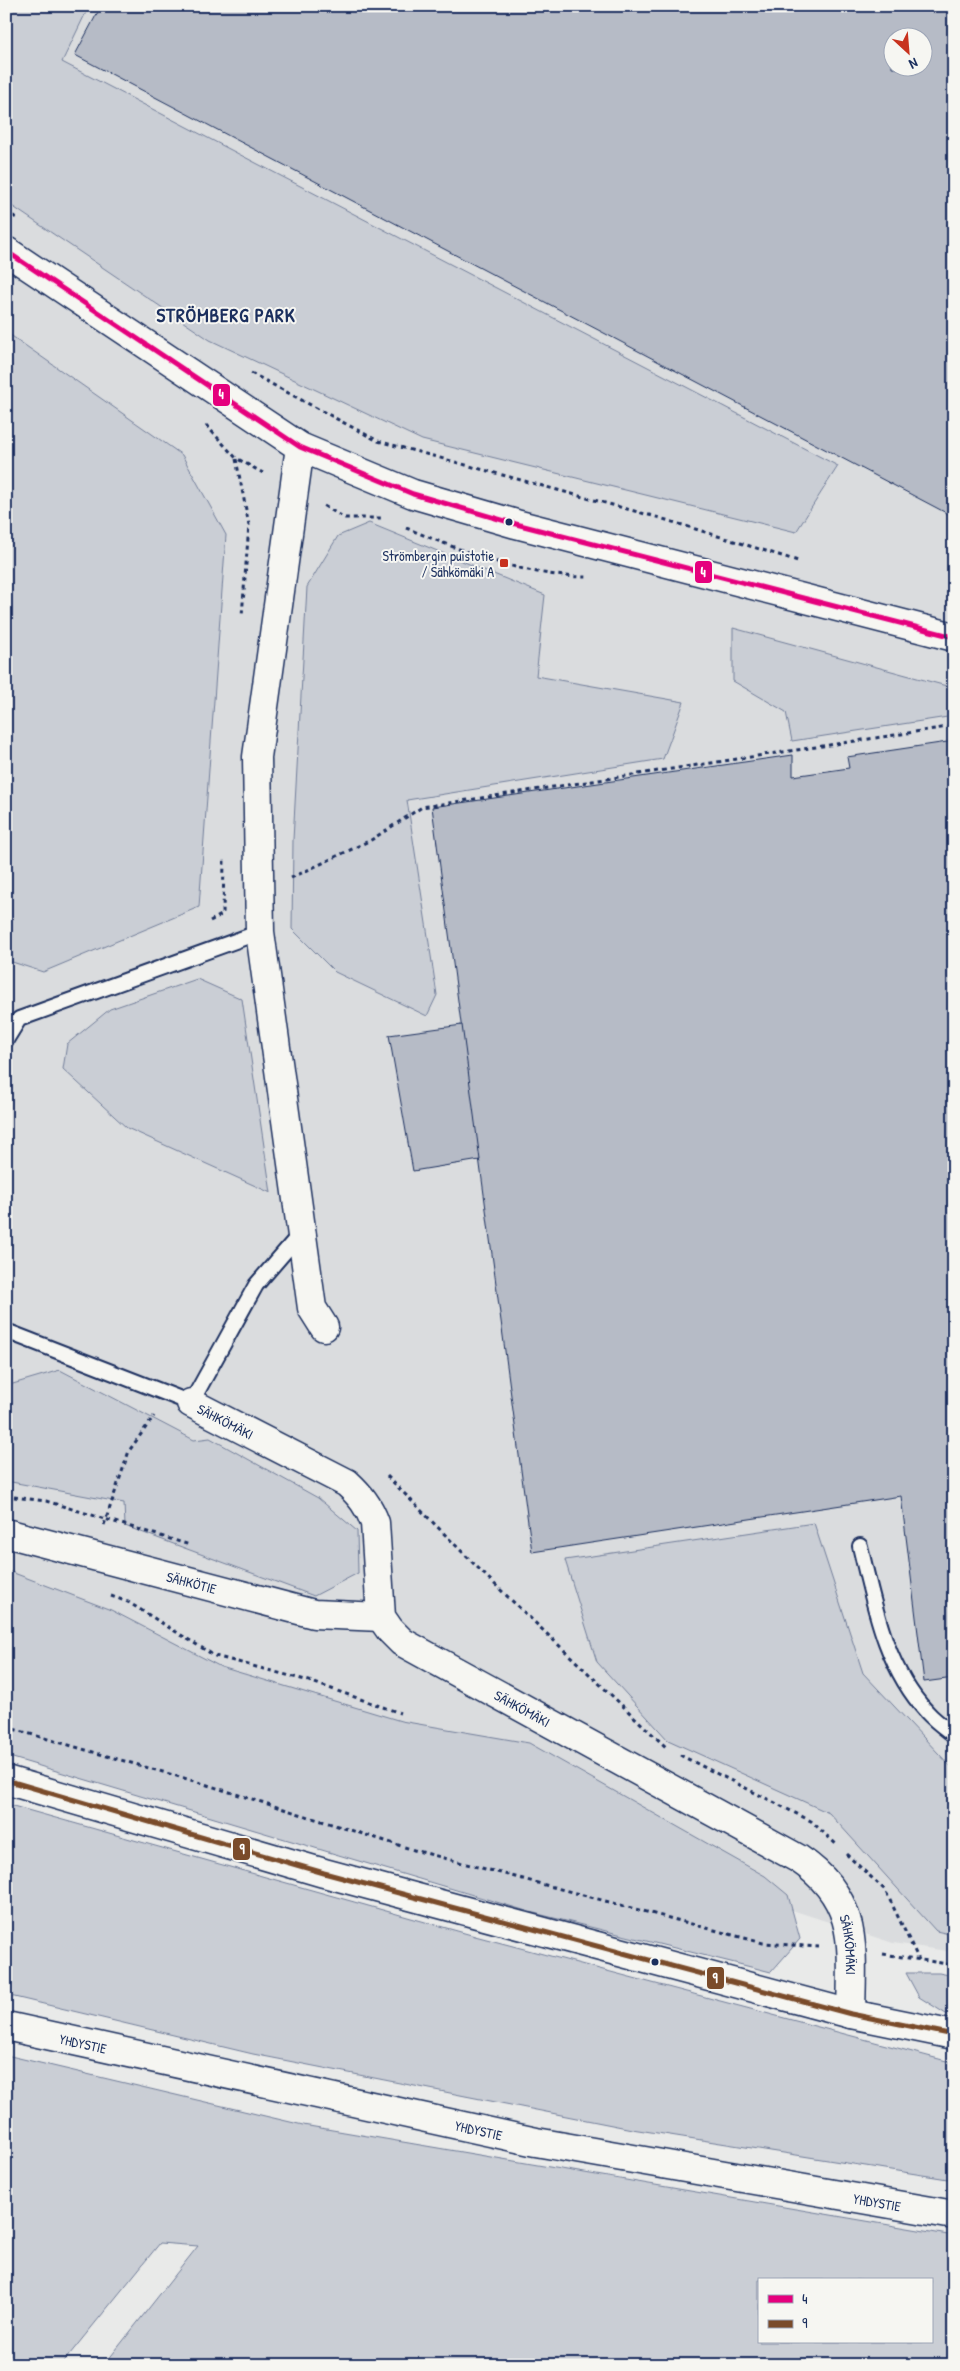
<svg xmlns="http://www.w3.org/2000/svg" width="960" height="2371" font-family="'Patrick Hand',sans-serif">
<style>
.built{fill:#dadcde;fill-rule:evenodd}
.green{fill:#caced5;stroke:#727e9a;fill-rule:evenodd}
.building{fill:#b6bbc6;stroke:#1b2f5e;fill-rule:evenodd}
.lines{fill:none;stroke-linecap:round;stroke-linejoin:round}
.lane-casing{stroke:#1b2f5e;stroke-width:18}
.street-casing{stroke:#1b2f5e;stroke-width:31}
.secondary-casing{stroke:#1b2f5e;stroke-width:31}
.highway-casing{stroke:#1b2f5e;stroke-width:31}
.path{stroke:#1b2f5e;stroke-width:3;stroke-dasharray:4 4;stroke-linecap:butt}
.lane{stroke:#f6f6f2;stroke-width:14}
.street{stroke:#f6f6f2;stroke-width:28}
.secondary{stroke:#f6f6f2;stroke-width:28}
.highway{stroke:#f6f6f2;stroke-width:28}
.bus-1-casing{stroke:#f6f6f2;stroke-width:9}
.bus-2-casing{stroke:#f6f6f2;stroke-width:9}
.bus-1{stroke:#e5007d;stroke-width:5}
.bus-2{stroke:#7a4b2a;stroke-width:5}
.bus-dot{fill:#1b2f5e;stroke:#f6f6f2;stroke-width:2}
.poi-dot{fill:#c8321e;stroke:#f6f6f2;stroke-width:2}
.labels{text-anchor:middle;dominant-baseline:central;stroke-width:4;stroke-linejoin:round;paint-order:stroke}
.poi-label{font-size:14px;fill:#1b2f5e;stroke:#f6f6f2;text-anchor:end}
.street-label{font-size:14px;fill:#1b2f5e;stroke:#f6f6f2}
.district-label{font-size:19px;font-weight:bold;letter-spacing:1px;fill:#1b2f5e;stroke:#f6f6f2}
.line-badge{stroke:#f6f6f2;stroke-width:2}
.badge-label{font-size:14px;text-anchor:middle;font-weight:bold;fill:#fff}
</style>
<rect width="100%" height="100%" fill="#e9eae9"/>
<filter id="ink" filterUnits="userSpaceOnUse"><feTurbulence type="fractalNoise" baseFrequency=".02" numOctaves="2"/><feDisplacementMap in="SourceGraphic" scale="10" xChannelSelector="R" yChannelSelector="G"/><feConvolveMatrix kernelMatrix="1 2 1 2 8 2 1 2 1" color-interpolation-filters="sRGB"/></filter>
<g filter="url(#ink)">
<path class="built" d="M6,6H954V1952L893,1943L6,1653ZM892,38H922V68H892Z"/>
<g class="green">
<path d="M6,6H89L62,62L838,466L796,532L422,440L210,340L6,202Z"/>
<path d="M6,332L182,455L226,535L199,907L43,972L6,960Z"/>
<path d="M369,523L545,595L536,676L684,702L663,759L407,800L437,995L427,1016L335,972L292,929L293,840L307,587L338,536Z"/>
<path d="M733,628L954,688V716L792,741L786,712L733,681Z"/>
<path d="M197,979L242,999L271,1193L127,1128L63,1069L67,1044L110,1009Z"/>
<path d="M60,1370L194,1440L210,1438L318,1498L357,1531L358,1573L314,1596L125,1526L124,1503L6,1481V1386Z"/>
<path d="M814,1523L863,1673L954,1770V1935L936,1931L829,1813L668,1740L597,1662L565,1560Z"/>
<path d="M6,1570L111,1610L221,1667L401,1721L529,1743L765,1876L788,1895L800,1939L771,1972L530,1912L6,1756Z"/>
<path d="M6,1804L475,1936L954,2063V2180L632,2129L253,2054L6,1995Z"/>
<path d="M906,1973H939L954,1976V2019L919,1997Z"/>
<path d="M6,2055L303,2125L954,2236V2365H104L198,2246L160,2243L61,2365H6ZM759,2280H931V2342H759Z"/>
</g>
<g class="building">
<path d="M101,6H954V517L75,55ZM892,38H922V68H892Z"/>
<path d="M954,741V1678L924,1682L901,1496L532,1552L432,807L793,755V776L849,768L847,757Z"/>
<path d="M462,1025L480,1160L413,1171L389,1035Z"/>
</g>
<g class="lines">
<g class="lane-casing">
<g id="lane">
<path d="M6,1040L19,1019L260,932"/>
<path d="M6,1331L191,1403L256,1285L301,1233"/>
<path d="M860,1546C874,1604 885,1667 927,1712C935,1721 945,1728 954,1735"/>
</g>
</g>
<g class="street-casing">
<g id="street">
<path d="M300,447L257,757L260,932L312,1308L324,1327"/>
<path id="s1" d="M191,1403L347,1483C360,1495 369,1506 375,1523L381,1617L390,1630L402,1642L799,1859C860,1900 852,1948 851,2014"/>
<path id="s2" d="M6,1533L314,1614L381,1617"/>
</g>
</g>
<g class="secondary-casing">
<g id="secondary">
<path d="M6,251L300,447L413,494L516,524L954,637"/>
<path d="M6,1780L324,1873L851,2014L954,2035"/>
</g>
</g>
<g class="highway-casing">
<g id="highway">
<path id="s3" d="M6,2026L536,2142L954,2215"/>
</g>
</g>
<g class="path">
<path d="M6,211L19,220"/>
<path d="M251,373L378,441L660,518L798,561"/>
<path d="M206,425L236,458L263,473"/>
<path d="M236,459L249,525L242,616"/>
<path d="M324,506L345,518H384"/>
<path d="M406,528C462,551 526,577 587,577"/>
<path d="M291,878L371,840L422,807L954,726"/>
<path d="M210,921L223,914L224,859"/>
<path d="M387,1476L486,1576L668,1749"/>
<path d="M6,1496L46,1501L190,1545"/>
<path d="M104,1525L129,1451L154,1416"/>
<path d="M111,1596L128,1602L215,1656L309,1681L400,1713"/>
<path d="M6,1727L201,1783L414,1850L763,1943L819,1947"/>
<path d="M680,1755L811,1821L838,1846"/>
<path d="M846,1854L885,1890L919,1960"/>
<path d="M883,1954L954,1965"/>
</g>
<use href="#lane" class="lane"/>
<use href="#street" class="street"/>
<use href="#secondary" class="secondary"/>
<use href="#highway" class="highway"/>
<g class="bus-1-casing">
<path id="bus-1" d="M6,251L300,447L413,494L516,524L954,637"/>
</g>
<g class="bus-2-casing">
<path id="bus-2" d="M6,1780L324,1873L851,2014L954,2035"/>
</g>
<use href="#bus-1" class="bus-1"/>
<use href="#bus-2" class="bus-2"/>
</g>
</g>
<g class="bus-dot">
<circle cx="509" cy="522" r="4.5"/>
<circle cx="655" cy="1962" r="4.5"/>
</g>
<rect class="poi-dot" x="499" y="558" width="10" height="10" rx="2.5"/>
<g class="labels">
<g class="poi-label">
<text x="494" y="555">Strömbergin puistotie<tspan x="494" dy="16">/ Sähkömäki A</tspan></text>
</g>
<g class="street-label">
<text stroke="none"><textPath href="#s1" startOffset="39">SÄHKÖMÄKI</textPath></text>
<text stroke="none"><textPath href="#s2" startOffset="192">SÄHKÖTIE</textPath></text>
<text stroke="none"><textPath href="#s1" startOffset="489">SÄHKÖMÄKI</textPath></text>
<text stroke="none"><textPath href="#s1" startOffset="908">SÄHKÖMÄKI</textPath></text>
<text stroke="none"><textPath href="#s3" startOffset="79">YHDYSTIE</textPath></text>
<text stroke="none"><textPath href="#s3" startOffset="484">YHDYSTIE</textPath></text>
<text stroke="none"><textPath href="#s3" startOffset="889">YHDYSTIE</textPath></text>
</g>
<g class="district-label">
<text x="226" y="315">STRÖMBERG PARK</text>
</g>
</g>
<g class="line-badge">
<rect x="212" y="383" width="19" height="24" rx="5" fill="#e5007d"/>
<rect x="694" y="560" width="19" height="24" rx="5" fill="#e5007d"/>
<rect x="232" y="1837" width="19" height="24" rx="5" fill="#7a4b2a"/>
<rect x="706" y="1966" width="19" height="24" rx="5" fill="#7a4b2a"/>
</g>
<g class="badge-label">
<text x="221" y="399">4</text>
<text x="703" y="577">4</text>
<text x="242" y="1854">9</text>
<text x="715" y="1983">9</text>
</g>
<rect width="960" height="2371" fill="none" stroke="#f6f6f2" stroke-width="25"/>
<rect x="12" y="12" width="935" height="2346" fill="none" stroke="#1b2f5e" stroke-width="2" filter="url(#ink)"/>
<rect x="758" y="2278" width="175" height="65" fill="#f6f6f2" stroke="#9ea6b7"/>
<rect x="768" y="2295" width="25" height="8" fill="#e5007d" stroke="#9ea6b7"/>
<text x="802" y="2304" font-size="15" fill="#1b2f5e">4</text>
<rect x="768" y="2320" width="25" height="8" fill="#7a4b2a" stroke="#9ea6b7"/>
<text x="802" y="2328" font-size="15" fill="#1b2f5e">9</text>
<g transform="translate(908 52) rotate(154)"><circle r="24" fill="#f6f6f2" stroke="#9ea6b7"/>
<path d="M0-4L9 19L0 12L-9 19Z" fill="#c8321e"/>
<text y="-8" font-size="14" font-weight="bold" text-anchor="middle" fill="#1b2f5e">N</text>
</g>
</svg>
